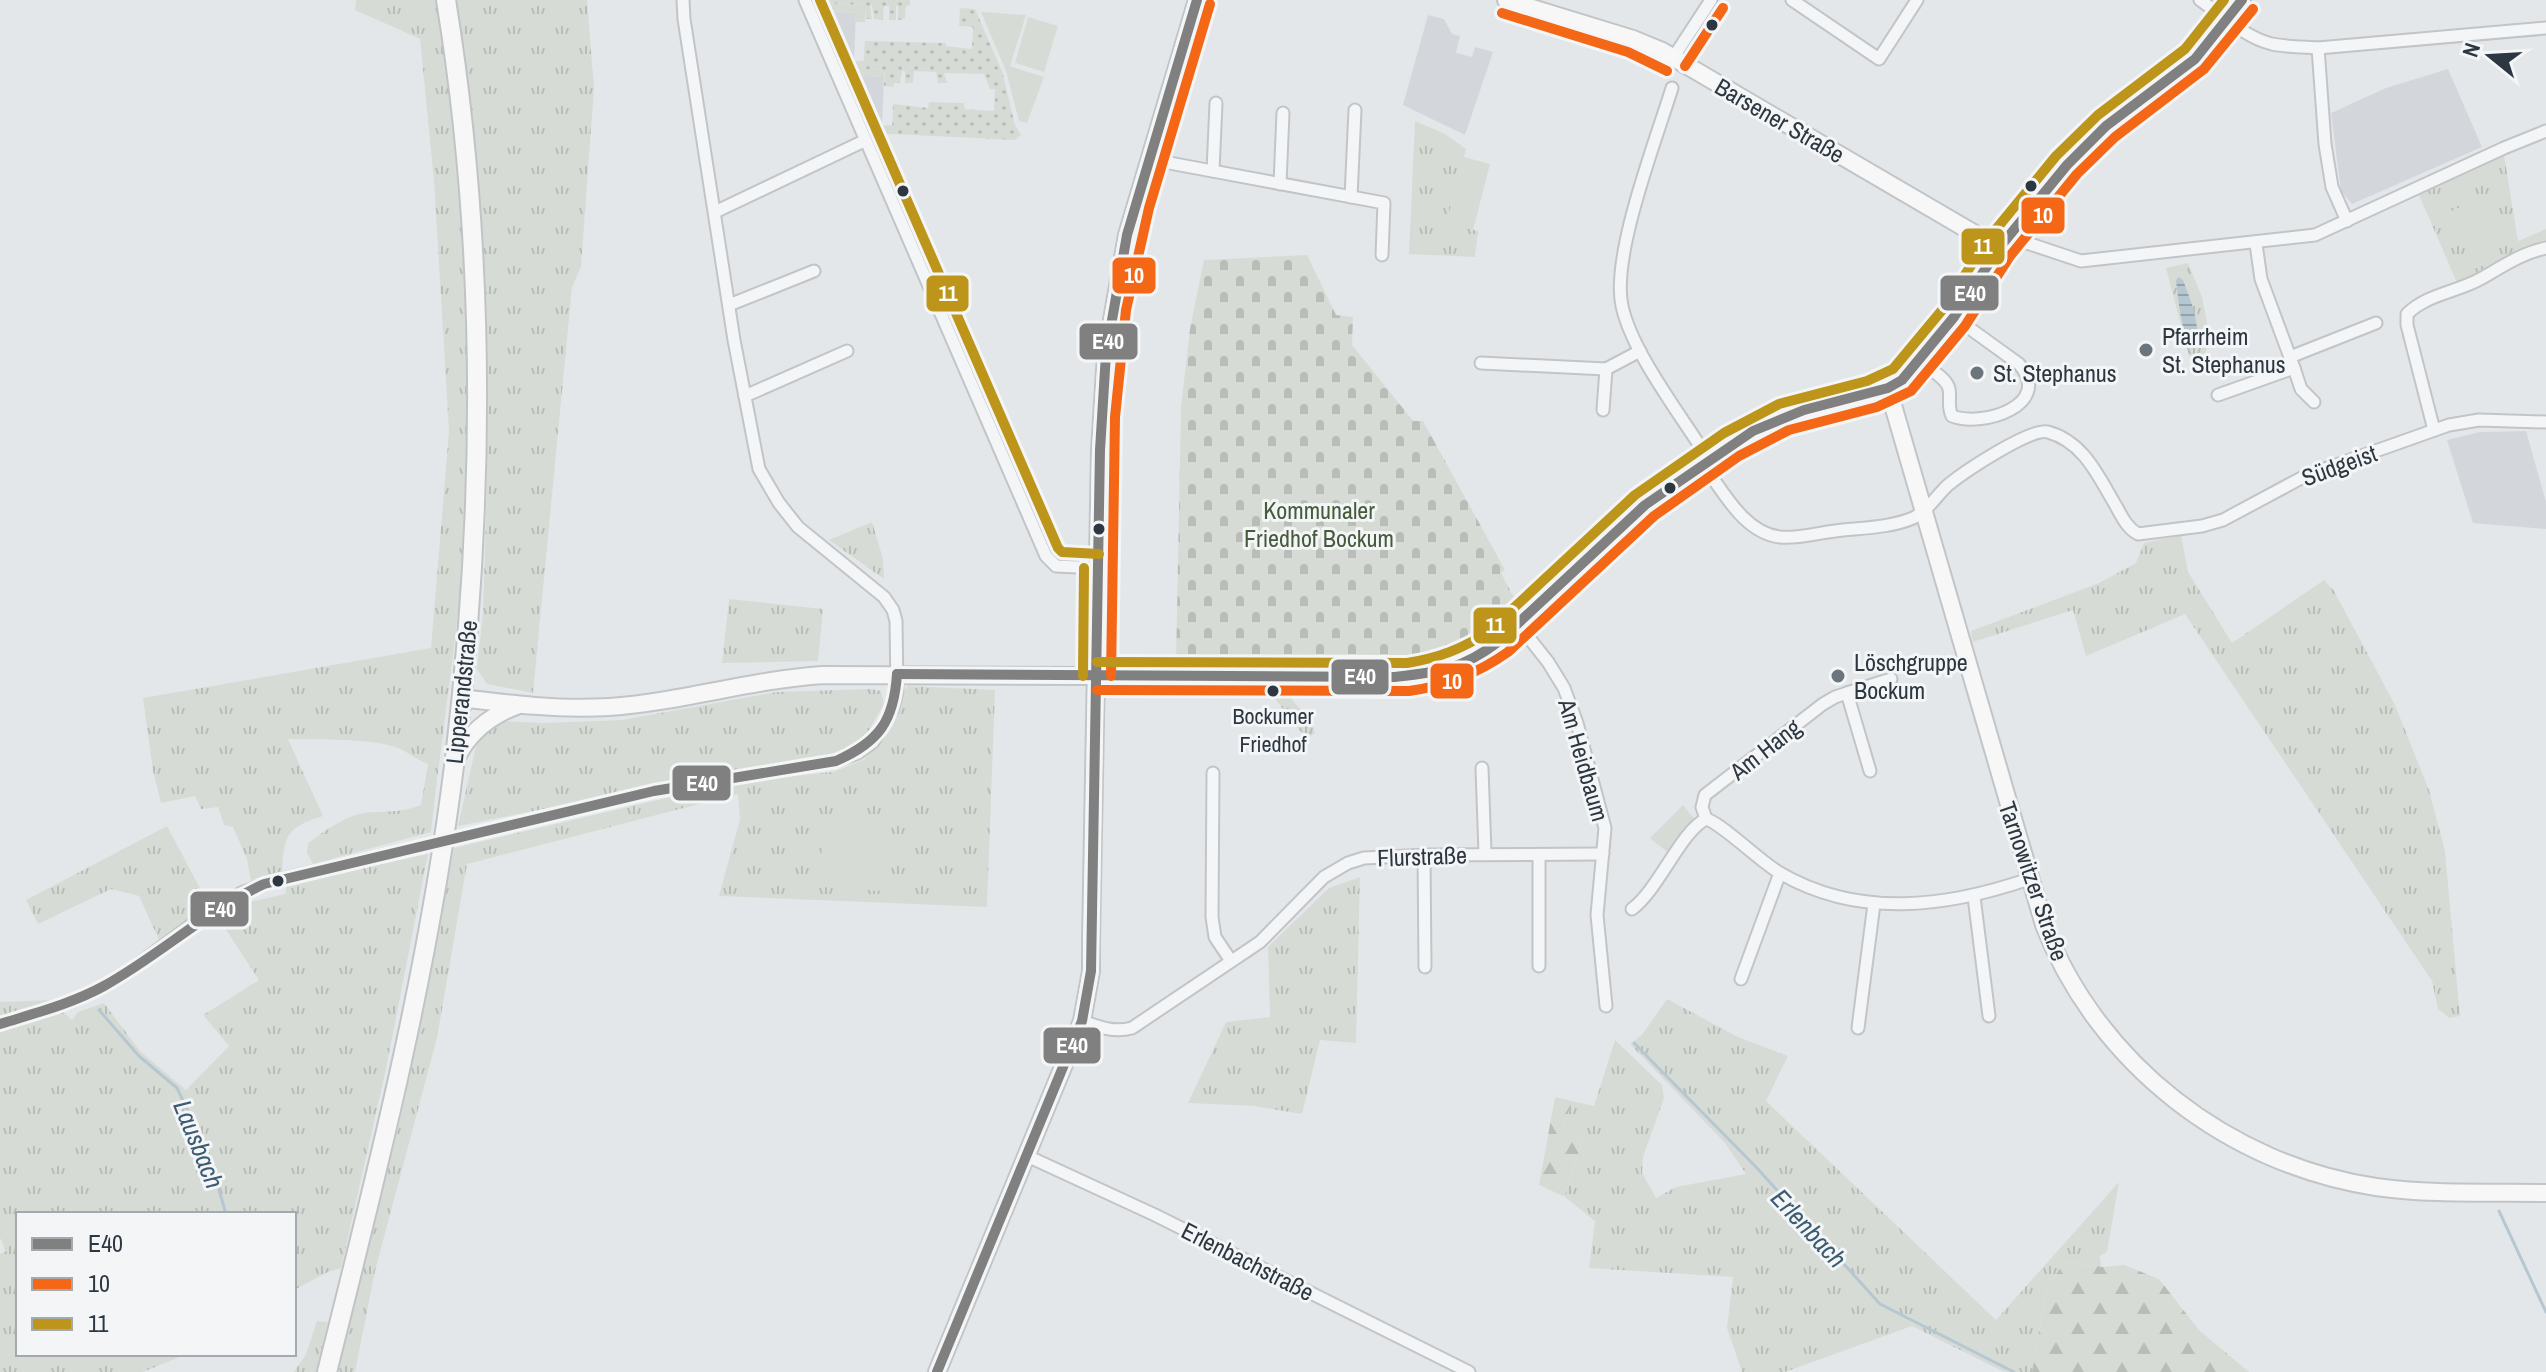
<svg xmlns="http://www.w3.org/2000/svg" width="2546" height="1372" font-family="'Archivo Narrow',sans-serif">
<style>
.built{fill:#d3d7dc}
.grass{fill:url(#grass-tufts)}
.forest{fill:url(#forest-firs)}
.cemetery{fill:url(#cemetery-stones)}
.park{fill:#d6dcd5}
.garden{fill:url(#garden-dots)}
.water{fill:url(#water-rules)}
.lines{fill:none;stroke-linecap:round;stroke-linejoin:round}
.stream{stroke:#b6c7d1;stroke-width:3}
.street-casing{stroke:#c2c5c7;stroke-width:15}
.secondary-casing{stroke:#c2c5c7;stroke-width:20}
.primary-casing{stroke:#c1c4c6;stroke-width:22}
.street{stroke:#f4f5f6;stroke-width:11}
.secondary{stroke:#f7f7f8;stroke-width:16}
.primary{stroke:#f7f7f8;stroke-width:18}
.street-bridge-casing{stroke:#c2c5c7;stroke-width:15;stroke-linecap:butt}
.street-bridge{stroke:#f4f5f6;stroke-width:11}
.bus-1-casing{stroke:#f3f5f7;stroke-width:16}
.bus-2-casing{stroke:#f3f5f7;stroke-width:16}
.bus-3-casing{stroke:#f3f5f7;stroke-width:16}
.bus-1{stroke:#808080;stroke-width:10}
.bus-2{stroke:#f36717;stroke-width:10}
.bus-3{stroke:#bc951a;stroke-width:10}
.bus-dot{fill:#2c3741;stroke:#f3f5f7;stroke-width:3}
.poi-dot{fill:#6c757c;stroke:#f3f5f7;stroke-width:3}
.labels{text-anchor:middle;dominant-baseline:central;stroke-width:6;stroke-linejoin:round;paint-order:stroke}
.bus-label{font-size:22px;fill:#2c3741;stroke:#f3f5f7}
.street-label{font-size:24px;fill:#2c3741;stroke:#f3f5f7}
.poi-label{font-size:24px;fill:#2c3741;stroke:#f3f5f7;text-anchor:start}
.park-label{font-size:24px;fill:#465b3b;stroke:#f3f5f7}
.water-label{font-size:26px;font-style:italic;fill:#3a5b72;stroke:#f3f5f7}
.line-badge{stroke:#f3f5f7;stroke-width:3}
.badge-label{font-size:22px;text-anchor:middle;font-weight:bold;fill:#fff}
</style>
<defs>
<pattern id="grass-tufts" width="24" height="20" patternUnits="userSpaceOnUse" patternTransform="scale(2)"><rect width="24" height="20" fill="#d6dcd5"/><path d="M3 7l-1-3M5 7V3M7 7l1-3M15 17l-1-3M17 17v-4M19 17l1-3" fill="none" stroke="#b8bdb8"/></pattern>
<pattern id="forest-firs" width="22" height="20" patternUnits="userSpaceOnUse" patternTransform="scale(2)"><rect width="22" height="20" fill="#d6dcd5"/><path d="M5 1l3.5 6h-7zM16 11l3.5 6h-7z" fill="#b8bdb8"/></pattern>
<pattern id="cemetery-stones" width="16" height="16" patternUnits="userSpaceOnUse" patternTransform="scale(2)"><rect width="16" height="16" fill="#d6dcd5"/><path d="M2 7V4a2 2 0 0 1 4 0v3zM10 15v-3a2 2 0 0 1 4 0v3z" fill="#b8bdb8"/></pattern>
<pattern id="garden-dots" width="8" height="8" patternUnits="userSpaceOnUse" patternTransform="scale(2)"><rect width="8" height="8" fill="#d6dcd5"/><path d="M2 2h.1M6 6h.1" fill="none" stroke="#b8bdb8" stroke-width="1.8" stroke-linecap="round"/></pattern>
<pattern id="water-rules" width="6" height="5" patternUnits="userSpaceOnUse" patternTransform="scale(2)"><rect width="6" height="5" fill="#b6c7d1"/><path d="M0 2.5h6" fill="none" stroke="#94a2ab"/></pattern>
</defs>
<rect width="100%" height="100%" fill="#e4e7e9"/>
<g class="built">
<path d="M825,11L856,13L854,60H840L824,23Z"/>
<path d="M1428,15L1444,19L1452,34L1460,36L1456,53L1472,57L1475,47L1493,52L1465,135L1403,105Z"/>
<path d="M2448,69L2482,147L2352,204L2341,191L2331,113L2386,88Z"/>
<path d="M850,75L884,77L882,125L869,126L855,100L849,80Z"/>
<path d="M2526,431L2546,502V529L2473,523L2447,440L2480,432Z"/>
</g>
<g class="grass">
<path d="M356,0H438C462,174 478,349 466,525C459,628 442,730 431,832L313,864L307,853L308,843C324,832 344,816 364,813C387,810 397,814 421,805L428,764C416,760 406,750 395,747C368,738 318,740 288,739L323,816C287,827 284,835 282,871L275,876L251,882L247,859L233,827L224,825L218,807L201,809L195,796L161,803L153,771L143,698L431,648L449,431L434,181L420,39L355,10Z"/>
<path d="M456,0H587L594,88L581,267L572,287L533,693L487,684L477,669L483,612L487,482L484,279L475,148Z"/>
<path d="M815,3L866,5L865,22H856V13L825,11L824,23L827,33Z"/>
<path d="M831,42L841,60L864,61V69L885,70L884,77L850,76L849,80L855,100Z"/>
<path d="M860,105L869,126L892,125V134L870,133L858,106Z"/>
<path d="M1415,121L1445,134L1466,149L1447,223L1478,231L1475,257L1409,254Z"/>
<path d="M2504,155L2518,241L2546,229V242L2481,270L2476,276L2458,285L2419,195Z"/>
<path d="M2188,263L2202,297L2210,339L2204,357L2189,356L2166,268Z"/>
<path d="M872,522L883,559L884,579L829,540Z"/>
<path d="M2181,535L2188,572L2232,643L2324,580L2334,591L2395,705L2429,790L2445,851L2460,1016L2449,1018L2438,1009L2432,981L2185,614L2086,656L2073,610L1973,642L1971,631L2099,583L2136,563L2144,543Z"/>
<path d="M729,599L823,609L818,661L722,663Z"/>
<path d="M907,686L995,690L987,907L719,896L740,819L738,794L467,864L437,1038L375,1271L355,1372H337L402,1112L454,848L734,782L833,772L863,760L878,746Z"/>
<path d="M871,689L881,691L884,704L865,737L851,751L832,756L746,769L458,826L476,746L483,735L501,721L543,723L622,720L776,692Z"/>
<path d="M1268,690H1284L1312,723L1315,733L1311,736L1301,732Z"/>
<path d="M167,826L209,905L160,942L139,896L111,889L38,924L26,900Z"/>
<path d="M428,854L386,1069L341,1268L328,1272L294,1290V1214H18V1354H187L143,1372H0V1254L6,1251L0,1238V1002L51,1000L72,1020L78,1012L104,1003L140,1051L186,1090L229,1046L203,1015L259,980L219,919L241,904L285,894L287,884Z"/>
<path d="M1360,877L1356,1043L1320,1040L1302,1114L1254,1106L1188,1103L1226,1022L1270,1017L1268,947L1329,888Z"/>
<path d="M1667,999L1738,1037L1788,1056L1766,1101L1996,1320L2119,1182L2107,1252L2100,1256L2101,1267L2065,1262L2047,1286L2032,1372H2004L1912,1326L1785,1372H1742L1727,1328L1733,1277L1589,1268L1595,1221L1565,1197L1583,1139L1562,1132L1572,1101L1594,1106L1615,1040L1662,1085L1664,1098L1643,1157L1642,1173L1656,1198L1676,1187L1746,1174L1725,1143L1630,1044L1642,1035Z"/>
<path d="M317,1321L328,1322L316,1372H294L306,1354Z"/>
</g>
<g class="forest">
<path d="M1555,1097L1572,1101L1562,1132L1583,1139L1565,1197L1539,1185Z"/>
<path d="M2065,1262L2101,1267L2124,1265L2159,1279L2199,1330L2249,1372H2032L2047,1286Z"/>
</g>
<path class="cemetery" d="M1307,255L1336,315L1353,317L1352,345L1410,417L1414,421H1423L1505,570L1501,573L1512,594L1522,604L1478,644L1441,661L1389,666L1176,663L1181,407L1190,329L1204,260Z"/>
<g class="park">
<path d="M981,12L1026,15L1010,66L1044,77L1027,123L1019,121L1006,71Z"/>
<path d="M1028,17L1058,26L1044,72L1015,63Z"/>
<path d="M1464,157L1490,164L1473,230L1446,223Z"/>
<path d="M2495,191L2496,255L2477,265L2443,215Z"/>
<path d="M1683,805L1695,820L1671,855L1650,838Z"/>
<path d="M823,822L885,826L882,891L820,887Z"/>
</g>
<g class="garden">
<path d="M824,0H910V5L906,6L905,19L898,20V6H896V20H889V6H884L883,20L874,19L872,5L870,6L872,19H866L865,5L824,3Z"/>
<path d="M960,8L975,9L1002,71L1015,125L1021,135L1015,140L892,134L893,104L928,108L929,102L964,103L965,109L994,111L995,89H990L984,74L944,73L947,83H938L936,72L914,71L913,83H905V71H902L900,83H894V87L884,86L885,70L863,69L865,41L946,43V46L972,49L973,27L959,26Z"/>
</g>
<path class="water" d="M2178,277L2183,280C2191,301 2200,323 2197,346L2193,349C2180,330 2179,302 2176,281Z"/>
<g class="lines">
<g class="stream">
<path d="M99,1010L139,1056L177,1088L209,1155L226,1214"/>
<path d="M1634,1043L1756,1167L1880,1304L2014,1372"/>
<path d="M2499,1211L2546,1312"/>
</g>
<g class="street-casing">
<g id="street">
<path d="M805,0L1046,556L1056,566L1098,568"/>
<path d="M1792,0L1879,59L1917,0"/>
<path d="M2200,0C2222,15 2246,38 2272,44C2287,47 2303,47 2318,48L2546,28"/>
<path d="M2318,48L2325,144L2332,187L2347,221"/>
<path d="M1673,58L1711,0"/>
<path d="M1672,88C1656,140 1611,256 1622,306C1632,353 1683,418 1709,460"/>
<path d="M1148,159L1384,203L1382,255"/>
<path d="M1213,171L1216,103"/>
<path d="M1280,184L1283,113"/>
<path d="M1351,197L1355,110"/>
<path d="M715,212L864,141"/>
<path d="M2011,234L2018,240L2081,261L2315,235L2504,148L2546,131"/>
<path d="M2256,244L2261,279L2294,368L2301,389L2314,402"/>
<path d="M729,305L814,271"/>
<path d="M2290,357L2376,323"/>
<path d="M1919,361C1928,368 1947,378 1949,389C1951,399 1947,406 1952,416C1984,428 2054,404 2019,364L1954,317"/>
<path d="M1481,363L1606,369L1640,351"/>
<path d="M2218,395L2294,368"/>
<path d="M745,396L847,351"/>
<path d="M1603,410L1606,369"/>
<path d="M2434,430L2407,325V314C2427,294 2458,292 2482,278C2503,266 2522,253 2546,248"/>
<path d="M1703,464C1722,490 1744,533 1780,537C1797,539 1817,533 1835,531C1859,528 1890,528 1913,518C1927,512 1937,495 1948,485C1964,472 2031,427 2048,432C2084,442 2098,476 2116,506C2122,517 2127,528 2138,534L2202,526L2223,520L2305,476L2449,425L2479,420L2546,422"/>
<path d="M1518,624L1548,662L1564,688L1577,723L1605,828L1597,915L1606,1006"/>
<path d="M1847,693L1891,679"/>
<path d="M1482,768L1485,853"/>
<path d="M1870,771L1847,693L1835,697L1823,704L1705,795L1702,807L1706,819C1720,822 1762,863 1780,873C1859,919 1947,907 2029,879"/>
<path d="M1213,773L1212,917L1215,937L1231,961"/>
<path d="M474,834L654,791L836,761L858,753L873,742L893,708L897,691L896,621L893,610L884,597L798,527L779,503L759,469L734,340L684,19L683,0"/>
<path d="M1424,855L1425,967"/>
<path d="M1974,897L1989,1016"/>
<path d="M1632,909C1659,889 1681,831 1706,819"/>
<path d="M1539,966V855"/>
<path d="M1741,979L1780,873"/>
<path d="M1082,1021C1099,1027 1114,1033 1132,1028L1260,942L1324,877L1348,863L1364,858L1428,855L1603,854"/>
<path d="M0,1024L73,1001L103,987L129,971L194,923L241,893L277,880L422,846"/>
<path d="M1858,1028L1874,904"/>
<path d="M1025,1155L1155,1215L1469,1372"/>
</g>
</g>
<g class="secondary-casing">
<g id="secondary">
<path d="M1506,0L1633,39L1662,51L1999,248"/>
<path d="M1888,388L2044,925C2098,1064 2229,1165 2376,1187C2432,1195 2490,1192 2546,1193"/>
<path d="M461,698C510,704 559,710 609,707C681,702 750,680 823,675L1394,677C1439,675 1463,668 1498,642L1645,505L1732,444L1784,417L1872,394L1902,380L1954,317L1999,248L2067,165L2106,126L2195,59L2242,0"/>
<path d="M456,759C469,732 491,715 519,705"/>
<path d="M937,1372L1082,1021L1091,971V940L1100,450L1106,354L1127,235L1197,0"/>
</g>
</g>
<g class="primary-casing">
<path id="primary" d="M327,1372C378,1169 430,965 455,758C485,505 487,251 446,0"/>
</g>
<use href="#street" class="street"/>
<use href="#secondary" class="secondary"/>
<use href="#primary" class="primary"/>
<g class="street-bridge-casing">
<path id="street-bridge" d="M422,846L474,834"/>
</g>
<use href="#street-bridge" class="street-bridge"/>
<g class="bus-1-casing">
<g id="bus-1">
<path d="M897,674L1394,677C1439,672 1461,670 1498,642L1645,505L1753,431L1804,410L1888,388L1902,380L1954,317L1999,248L2067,165L2106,126L2195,59L2242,0"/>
<path d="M0,1024C35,1013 71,1004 104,986C160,955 206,911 264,884L654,791L836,761C879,742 894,721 897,674"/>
<path d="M937,1372L1082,1021L1091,971L1100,450L1106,354L1127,235L1197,0"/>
</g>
</g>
<g class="bus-2-casing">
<g id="bus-2">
<path d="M1502,13L1628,52L1667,71"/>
<path d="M1685,66L1723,8"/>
<path d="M1111,676L1115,417L1126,310L1149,208L1210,4"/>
<path d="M1097,690L1409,691C1446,686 1477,674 1508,652L1654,516L1739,456L1789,430L1877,407L1911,391L1965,326L2010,256L2077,174L2115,137L2204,69L2253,9"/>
</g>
</g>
<g class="bus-3-casing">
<g id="bus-3">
<path d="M820,0L1058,548L1062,552L1099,554"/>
<path d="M1097,662L1407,663C1438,658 1463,649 1489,631L1635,495L1724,433L1779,404L1867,381L1893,369L1943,309L1988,239L2056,156L2098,115L2185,49L2224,0"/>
<path d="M1083,676L1084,568"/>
</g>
</g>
<use href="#bus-1" class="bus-1"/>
<use href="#bus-2" class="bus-2"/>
<use href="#bus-3" class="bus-3"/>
</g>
<g class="bus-dot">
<circle cx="1712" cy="25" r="7"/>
<circle cx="2031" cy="186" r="7"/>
<circle cx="903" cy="191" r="7"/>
<circle cx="1670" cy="488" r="7"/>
<circle cx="1099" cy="529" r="7"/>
<circle cx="1273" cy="691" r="7"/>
<circle cx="278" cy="881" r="7"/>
</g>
<g class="poi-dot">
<circle cx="2146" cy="350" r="8"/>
<circle cx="1977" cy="373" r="8"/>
<circle cx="1838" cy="676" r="8"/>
</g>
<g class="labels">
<g class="bus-label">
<text x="1273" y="716">Bockumer<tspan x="1273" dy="28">Friedhof</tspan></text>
</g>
<g class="street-label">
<text transform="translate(1780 120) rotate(30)">Barsener Straße</text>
<text transform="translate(2339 465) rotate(-20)">Südgeist</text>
<text transform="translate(461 692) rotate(-84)">Lipperandstraße</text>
<text transform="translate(1765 749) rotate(-38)">Am Hang</text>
<text transform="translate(1584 760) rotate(74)">Am Heidbaum</text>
<text transform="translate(1422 856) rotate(-2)">Flurstraße</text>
<text transform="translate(2034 881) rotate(71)">Tarnowitzer Straße</text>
<text transform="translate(1248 1261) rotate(27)">Erlenbachstraße</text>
</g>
<g class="poi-label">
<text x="2162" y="336">Pfarrheim<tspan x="2162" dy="28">St. Stephanus</tspan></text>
<text x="1993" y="373">St. Stephanus</text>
<text x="1854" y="662">Löschgruppe<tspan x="1854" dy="28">Bockum</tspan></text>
</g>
<g class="park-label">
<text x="1319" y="510">Kommunaler<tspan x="1319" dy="28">Friedhof Bockum</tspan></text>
</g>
<g class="water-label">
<text transform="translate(199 1144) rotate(68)">Lausbach</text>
<text transform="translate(1809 1228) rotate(47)">Erlenbach</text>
</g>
</g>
<g class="line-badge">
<rect x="2020" y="196" width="46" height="39" rx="8" fill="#f36717"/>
<rect x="1960" y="227" width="46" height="39" rx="8" fill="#bc951a"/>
<rect x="1111" y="256" width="46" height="39" rx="8" fill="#f36717"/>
<rect x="1939" y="274" width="61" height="38" rx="8" fill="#808080"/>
<rect x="925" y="274" width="45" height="39" rx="8" fill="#bc951a"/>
<rect x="1078" y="322" width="61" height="39" rx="8" fill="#808080"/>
<rect x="1472" y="606" width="46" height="39" rx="8" fill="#bc951a"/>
<rect x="1330" y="658" width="60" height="38" rx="8" fill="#808080"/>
<rect x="1429" y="662" width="46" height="38" rx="8" fill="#f36717"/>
<rect x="671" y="764" width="61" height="38" rx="8" fill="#808080"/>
<rect x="189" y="890" width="61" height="38" rx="8" fill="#808080"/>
<rect x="1042" y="1026" width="60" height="39" rx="8" fill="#808080"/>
</g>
<g class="badge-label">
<text x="2043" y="223">10</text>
<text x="1983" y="254">11</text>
<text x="1134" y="283">10</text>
<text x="1970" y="301">E40</text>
<text x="948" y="301">11</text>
<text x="1108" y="349">E40</text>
<text x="1495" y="633">11</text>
<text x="1360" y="684">E40</text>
<text x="1452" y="689">10</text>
<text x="702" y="791">E40</text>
<text x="220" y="917">E40</text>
<text x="1072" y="1053">E40</text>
</g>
<rect x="16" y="1212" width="280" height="144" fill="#f3f5f7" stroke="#a3a9ae" stroke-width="2"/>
<rect x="32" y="1238" width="40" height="12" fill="#808080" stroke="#a3a9ae" stroke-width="2"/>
<text x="88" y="1252" font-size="24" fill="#2c3741">E40</text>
<rect x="32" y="1278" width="40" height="12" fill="#f36717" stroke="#a3a9ae" stroke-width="2"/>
<text x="88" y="1292" font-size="24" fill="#2c3741">10</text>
<rect x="32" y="1318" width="40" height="12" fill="#bc951a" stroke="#a3a9ae" stroke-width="2"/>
<text x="88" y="1332" font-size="24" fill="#2c3741">11</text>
<g transform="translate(2490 56) rotate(288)" stroke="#f3f5f7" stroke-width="6" paint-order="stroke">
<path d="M0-6L14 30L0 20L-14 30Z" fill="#2c3741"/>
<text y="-12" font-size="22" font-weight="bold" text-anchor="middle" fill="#2c3741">N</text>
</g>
</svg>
